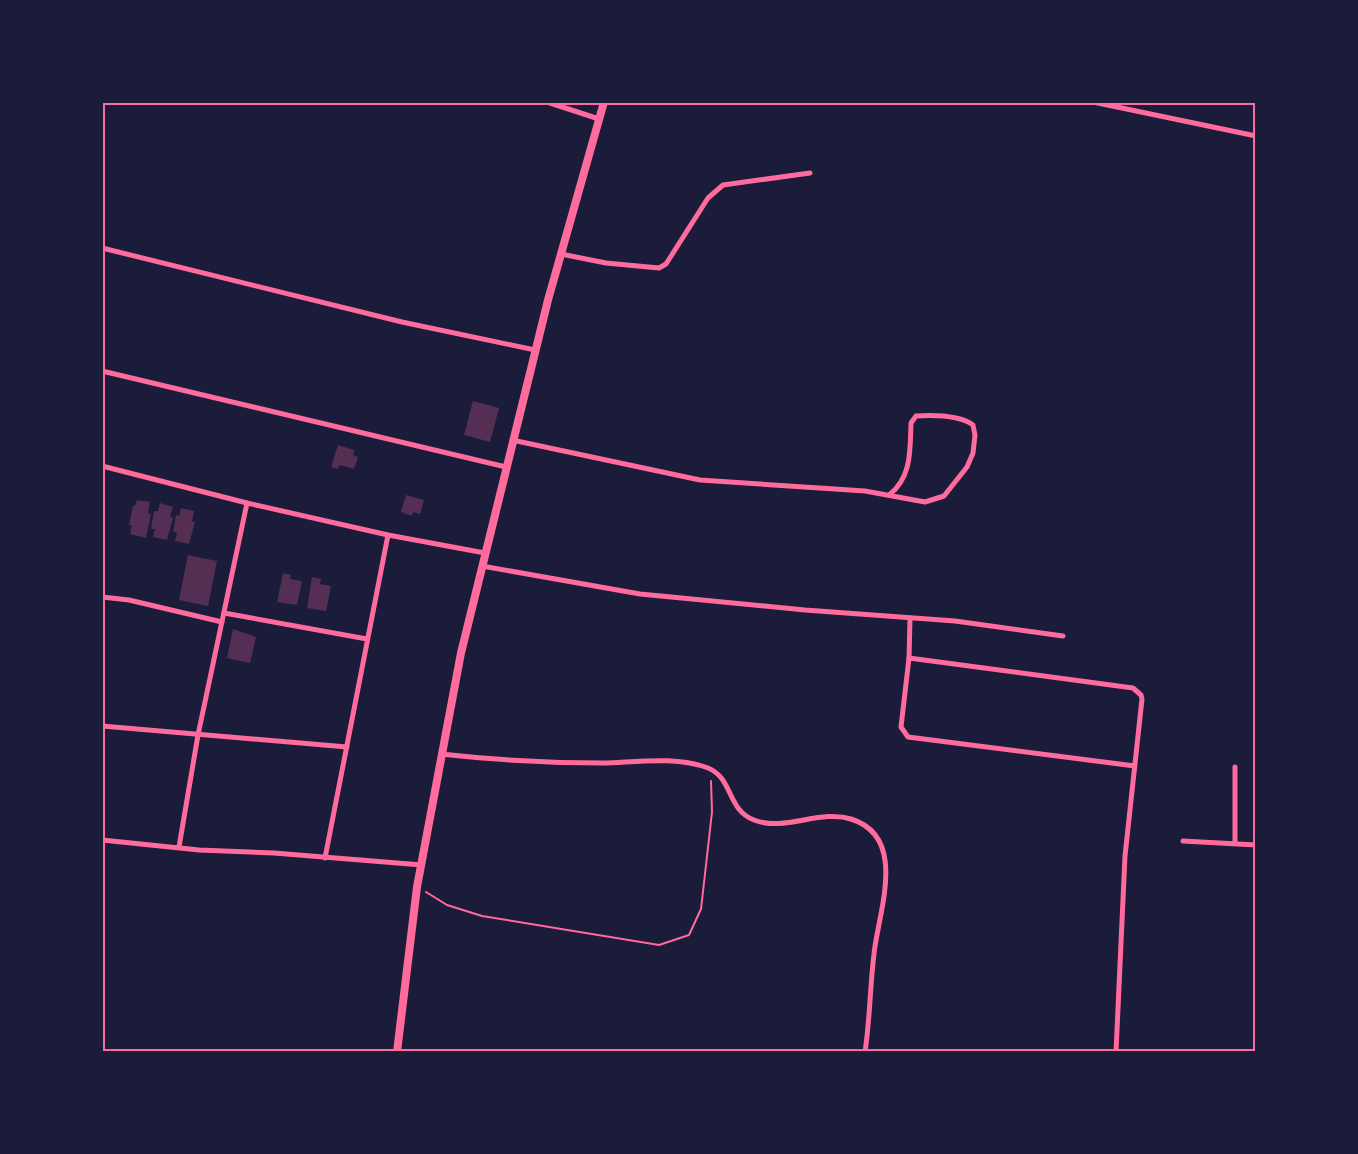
<svg xmlns="http://www.w3.org/2000/svg" width="1358" height="1154" font-family="'IBM Plex Serif',serif">
<style>
.building{fill:#542f53}
.lines{fill:none;stroke-linecap:round;stroke-linejoin:round}
.path{stroke:#ff6b9d;stroke-width:2}
.minor{stroke:#ff6b9d;stroke-width:5}
.secondary{stroke:#ff6b9d;stroke-width:8}
.neatline{fill:none;stroke:#ff6b9d;stroke-width:2}
</style>
<rect width="100%" height="100%" fill="#1b1b3a"/>
<g class="building">
<path d="M473,401L499,408L490,442L464,435Z"/>
<path d="M338,445L354,450L353,455L358,457L354,469L340,465L338,469L331,467Z"/>
<path d="M406,495L424,500L420,514L413,512L412,516L401,512Z"/>
<path d="M137,500L150,502L148,513L151,514L146,538L130,534L132,525H129L133,506H135Z"/>
<path d="M160,503L173,507L170,516L173,518L167,540L153,537L155,529H151L154,511H158Z"/>
<path d="M181,508L194,511L192,521L195,522L189,544L175,541L177,532H173L176,515L179,516Z"/>
<path d="M188,555L217,561L208,606L179,600Z"/>
<path d="M283,573L291,575L290,579L302,581L297,605L277,602Z"/>
<path d="M312,577L321,579L320,584L331,586L326,611L307,608Z"/>
<path d="M233,629L256,637L250,663L227,658Z"/>
</g>
<g class="lines">
<path class="path" d="M426,892L447,905L482,916L659,945L689,935L701,909L712,812L711,781"/>
<g class="minor">
<path d="M547,102L599,119"/>
<path d="M1093,102L1256,136"/>
<path d="M102,248L402,322L535,350"/>
<path d="M561,254L606,263L659,268L666,264L708,198L723,185L810,173"/>
<path d="M102,371L506,467"/>
<path d="M512,440L700,480L865,491L925,502L944,496L967,467L973,453L975,435L973,425C959,415 933,415 916,416L911,423C910,450 912,477 889,495"/>
<path d="M102,466L247,503L388,535L485,553"/>
<path d="M482,566L640,594L805,610L955,621L1063,636"/>
<path d="M102,597L129,600L222,622"/>
<path d="M224,613L367,639"/>
<path d="M909,658L910,619"/>
<path d="M102,726L347,747"/>
<path d="M441,754C494,760 549,763 603,763C637,762 676,756 708,768C733,778 727,810 754,820C785,832 820,809 851,819C909,837 878,913 874,954C870,986 870,1019 865,1052"/>
<path d="M102,840L199,850L274,853L422,865"/>
<path d="M1183,841L1256,845"/>
<path d="M1235,843V767"/>
<path d="M179,847L198,735L247,503"/>
<path d="M325,858L388,535"/>
<path d="M1116,1052L1125,856L1142,699L1141,695L1133,688L909,658L901,727L908,737L1135,766"/>
</g>
<path class="secondary" d="M397,1052L417,887L461,653L548,300L604,102"/>
</g>
<rect width="1358" height="1154" fill="none" stroke="#1b1b3a" stroke-width="208"/>
<rect x="104" y="104" width="1150" height="946" class="neatline"/>
</svg>
